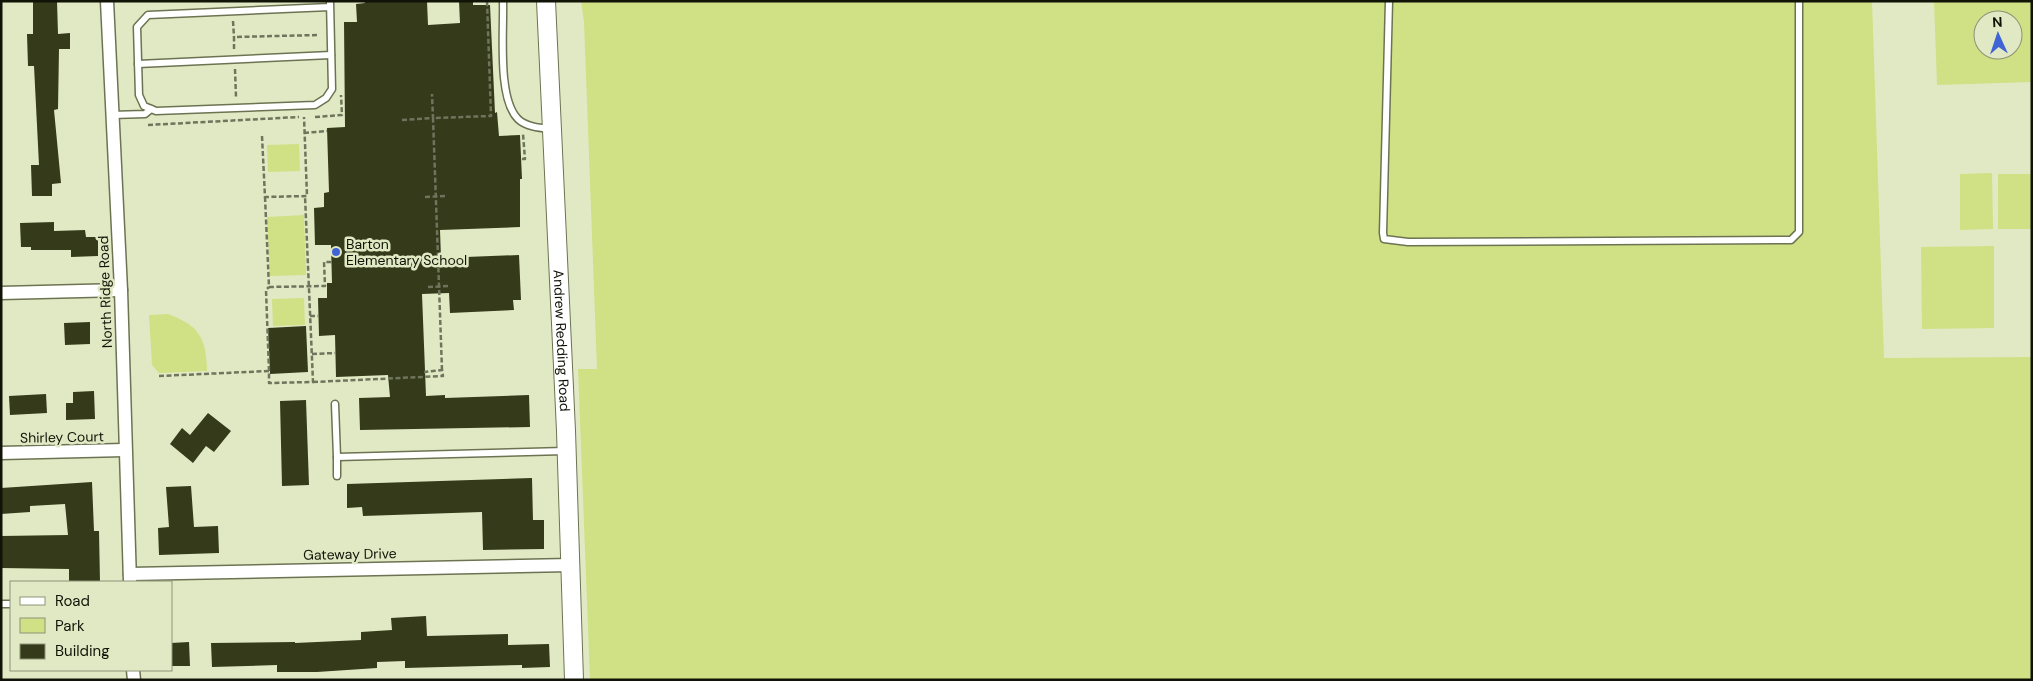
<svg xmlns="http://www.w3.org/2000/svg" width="2033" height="681" font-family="'DM Sans',sans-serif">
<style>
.green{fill:#d0e084;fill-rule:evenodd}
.building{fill:#353a1b}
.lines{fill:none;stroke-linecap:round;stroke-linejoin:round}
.lane-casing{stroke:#6c7352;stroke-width:9}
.street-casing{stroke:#6c7352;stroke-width:15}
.secondary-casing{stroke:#6c7352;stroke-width:20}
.path{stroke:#6f745d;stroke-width:2.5;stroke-dasharray:5 2.5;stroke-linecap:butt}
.lane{stroke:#fff;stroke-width:6}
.street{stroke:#fff;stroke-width:12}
.secondary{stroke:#fff;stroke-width:18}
.poi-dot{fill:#4064d6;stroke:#e1e9c4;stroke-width:2}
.labels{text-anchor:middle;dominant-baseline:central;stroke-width:5;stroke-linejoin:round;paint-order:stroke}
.poi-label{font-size:14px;fill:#111307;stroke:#e1e9c4;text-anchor:start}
.street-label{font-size:14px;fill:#111307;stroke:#e1e9c4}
</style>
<rect width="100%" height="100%" fill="#e1e9c4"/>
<g class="green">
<path d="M581,1H1872L1884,358L2032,357V680H590L578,369H597L584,22Z"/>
<path d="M1934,1H2032V82L1937,85ZM1983,20H2013V50H1983Z"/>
<path d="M299,144L300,171L268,172L267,145Z"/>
<path d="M1992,173L1993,229L1960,230V174Z"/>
<rect x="1998" y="174" width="33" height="55"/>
<path d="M304,215L306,275L270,276L267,217Z"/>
<path d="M1994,246V328L1922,329L1921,247Z"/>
<path d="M304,298L305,325L273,326L272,299Z"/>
<path d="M168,314C200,326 206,338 207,371L159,373L152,365L149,315Z"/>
</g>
<g class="building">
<path d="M33,1H57L58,34L70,33V49H59L58,109L54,110L61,183L52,184V196H32L31,165H39L34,66H28L27,34H33Z"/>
<path d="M364,1H427L428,25L460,23L459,1H473V5H490L495,113L497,112L499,136L520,135L522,179H520V227L440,230L441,258L519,255L521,300H513L514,310L450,313L449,293L422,294L426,396L445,395V398L529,395L530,427L360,430L359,398L390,397L388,375L336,377L335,335L319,336L318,298H327V283H332L331,245H315L314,208L324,207V193L329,192L327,128L345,127L344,22H357L356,4L365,3Z"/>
<path d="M54,222V231L85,230L86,237H98V256L71,257V250H31V247H21L20,223Z"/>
<path d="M90,322V344L65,345L64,323Z"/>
<path d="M306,326L308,372L270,374L268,328Z"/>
<path d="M94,391L95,419L66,420V403H73V392Z"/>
<path d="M46,394L47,413L10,415L9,396Z"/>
<path d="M306,400L309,485L282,486L280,401Z"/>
<path d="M208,413L231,431L214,452L206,446L193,463L170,444L182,428L190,435Z"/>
<path d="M532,478L533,520H544V549L483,550L482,512L363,516L362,507L347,508V484Z"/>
<path d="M92,482L94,531H99L100,582H69V569L1,568V536L68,535L65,504L30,506V512L1,514V488Z"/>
<path d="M191,486L194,527L218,526L219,553L159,555L158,528L169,527L166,487Z"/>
<path d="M426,616L427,636L508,634V645L549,644L550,667L522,668V665L405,668V661L377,662V668L317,672H277V665L212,667L211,643L295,642V643L361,640V632L392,630L391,618Z"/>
<path d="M189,642L190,666H171V643Z"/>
</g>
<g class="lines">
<g class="lane-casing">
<g id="lane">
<path d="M330,1L332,89L326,98L315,105L156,111L144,106L139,95L137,27L148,15L330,7"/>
<path d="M503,1C504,31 497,98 518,119C526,127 541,128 551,129"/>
<path d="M1389,1L1383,233L1384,239L1408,242L1791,240L1799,232V1"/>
<path d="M138,64L331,55"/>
<path d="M112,115L145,114L151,109"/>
<path d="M335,404L337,457L565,451"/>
<path d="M337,457V476"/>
<path d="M1,604H11"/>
</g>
</g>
<g class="street-casing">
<g id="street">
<path d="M107,1L121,290L130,582"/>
<path d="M1,293L121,290"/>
<path d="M1,453L124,450"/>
<path d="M130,574L570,565"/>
<path d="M133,670L134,680"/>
</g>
</g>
<g class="secondary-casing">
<g id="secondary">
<path id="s1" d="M546,1L566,431L574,680"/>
</g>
</g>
<g class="path">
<path d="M233,21L234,37"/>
<path d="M234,49V37L318,35"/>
<path d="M235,69L236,97"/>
<path d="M315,117L342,115L341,95"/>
<path d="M402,120L433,118L432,94"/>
<path d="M148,125L299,117"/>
<path d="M304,133L327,131"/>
<path d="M262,136L265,197L307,196L304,117"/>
<path d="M522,159H525L523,134"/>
<path d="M265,197L269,287L325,286L324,262H332"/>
<path d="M425,197L445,196"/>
<path d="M428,287L449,286"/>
<path d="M310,316H318"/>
<path d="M312,354L335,353"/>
<path d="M442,370L433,118L491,116L487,1"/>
<path d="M269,371L266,290L269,287"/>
<path d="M159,376L269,371V383L313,382L305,196"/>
<path d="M313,382L443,376L442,370L424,372"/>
</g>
<use href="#lane" class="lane"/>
<use href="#street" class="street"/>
<use href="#secondary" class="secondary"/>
</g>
<circle class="poi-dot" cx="336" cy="252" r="5"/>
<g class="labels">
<g class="poi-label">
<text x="346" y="244">Barton<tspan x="346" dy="16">Elementary School</tspan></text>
</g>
<g class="street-label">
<text transform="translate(105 292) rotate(-92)">North Ridge Road</text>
<text stroke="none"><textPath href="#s1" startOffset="340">Andrew Redding Road</textPath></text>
<text transform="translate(62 437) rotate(-1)">Shirley Court</text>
<text transform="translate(350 554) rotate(-1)">Gateway Drive</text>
</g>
</g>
<rect width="2033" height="681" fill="none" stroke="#111307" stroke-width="5"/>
<rect x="10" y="581" width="162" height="90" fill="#e1e9c4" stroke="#8e9378"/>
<rect x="20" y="597" width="25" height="8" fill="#ffffff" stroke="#8e9378"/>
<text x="55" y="606" font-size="15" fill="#111307">Road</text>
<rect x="20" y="618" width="25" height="15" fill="#d0e084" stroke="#8e9378"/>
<text x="55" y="631" font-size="15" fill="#111307">Park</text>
<rect x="20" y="644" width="25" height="15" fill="#353a1b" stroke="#8e9378"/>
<text x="55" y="656" font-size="15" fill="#111307">Building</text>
<g transform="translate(1998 35) rotate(357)"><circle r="24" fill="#e1e9c4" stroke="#8e9378"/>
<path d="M0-4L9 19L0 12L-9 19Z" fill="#4064d6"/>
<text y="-8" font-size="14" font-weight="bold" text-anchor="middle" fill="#111307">N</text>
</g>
</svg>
